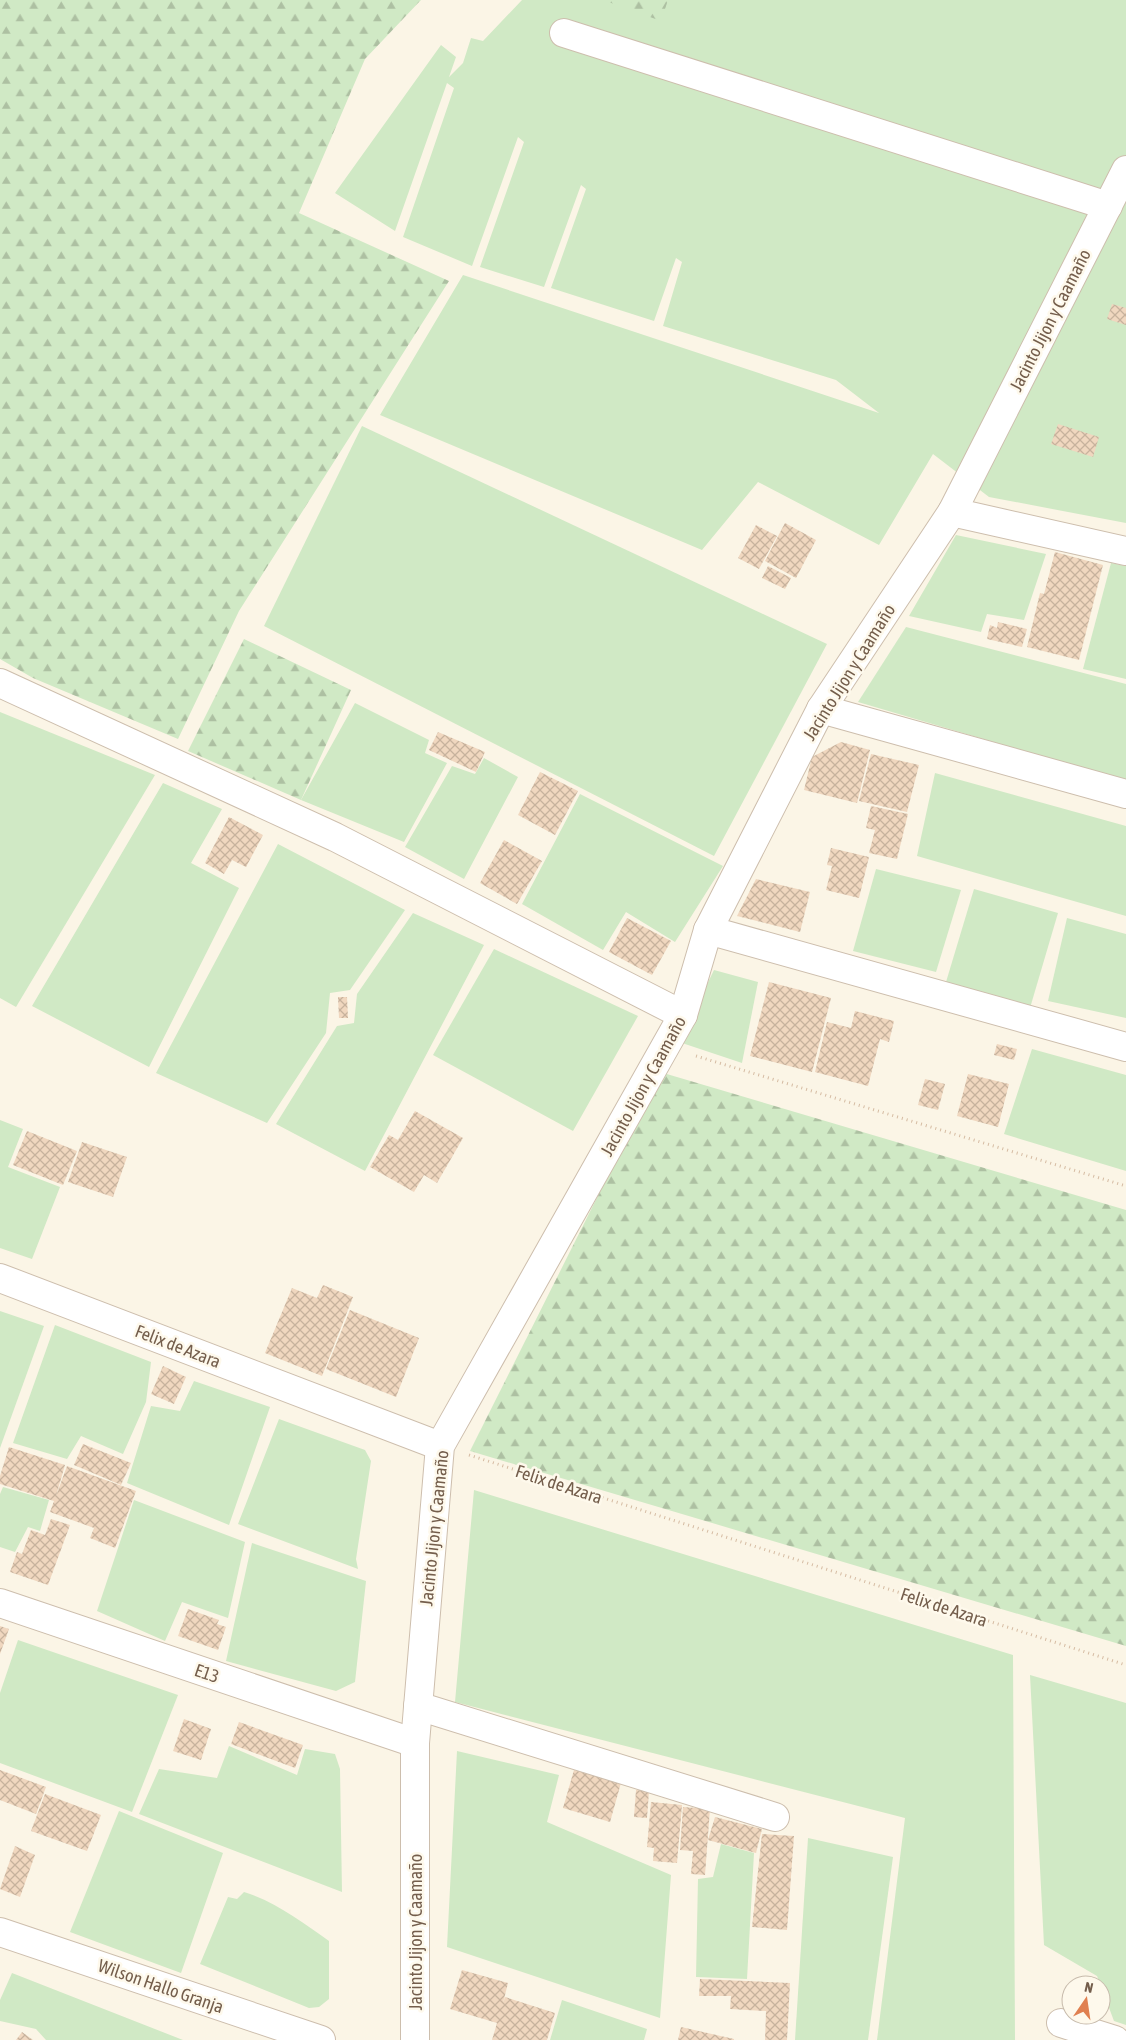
<svg xmlns="http://www.w3.org/2000/svg" width="1126" height="2040" font-family="'Asap Condensed',sans-serif">
<style>
.grass{fill:#d0e9c5}
.forest{fill:url(#forest-firs)}
.building{fill:url(#building-cross-hatch)}
.lines{fill:none;stroke-linecap:round;stroke-linejoin:round}
.minor-casing{stroke:#cdbead;stroke-width:30}
.path{stroke:#d5bba2;stroke-width:3;stroke-dasharray:1 4;stroke-linecap:butt}
.minor{stroke:#fff;stroke-width:28}
.labels{text-anchor:middle;dominant-baseline:central;stroke-width:5;stroke-linejoin:round;paint-order:stroke}
.street-label{font-size:18px;fill:#745e4c;stroke:#fef9ec}
</style>
<defs>
<pattern id="forest-firs" width="22" height="20" patternUnits="userSpaceOnUse" patternTransform="scale(1.25)"><rect width="22" height="20" fill="#d0e9c5"/><path d="M5 1l3.5 6h-7zM16 11l3.5 6h-7z" fill="#adc0a2"/></pattern>
<pattern id="building-cross-hatch" width="8" height="8" patternUnits="userSpaceOnUse" patternTransform="scale(1.25)"><rect width="8" height="8" fill="#f0d7bf"/><path d="M0 0l8 8M0 8l8-8" fill="none" stroke="#c7b29d"/></pattern>
</defs>
<rect width="100%" height="100%" fill="#fbf5e6"/>
<g class="grass">
<path d="M522,0H1126V523L989,497L933,454L879,545L758,482L702,550L380,415L463,275L879,413L836,380L663,326L682,262L676,258L654,321L551,288L586,189L581,185L544,287L480,267L524,142L518,137L472,266L403,237L454,88L447,83L395,231L335,193L441,45L456,57L449,77L463,63L471,38L483,41Z"/>
<path d="M362,426L827,644L714,856L264,626Z"/>
<path d="M956,535L1046,554L1024,620L987,614L981,632L909,616Z"/>
<path d="M1111,563L1126,566V679L1083,669Z"/>
<path d="M906,627L1126,684V781L858,702Z"/>
<path d="M355,703L429,740L425,753L447,763L404,842L301,800Z"/>
<path d="M0,712L155,775L16,1007L0,998Z"/>
<path d="M484,758L518,777L464,879L405,847L452,766L475,774Z"/>
<path d="M935,773L1126,826V916L917,856Z"/>
<path d="M163,783L222,809L191,863L239,888L149,1067L32,1006Z"/>
<path d="M580,794L723,866L675,942L626,912L603,950L522,904Z"/>
<path d="M278,844L405,910L350,990L330,993L326,1033L267,1123L156,1073Z"/>
<path d="M876,869L961,890L936,972L853,951Z"/>
<path d="M974,889L1058,913L1030,1008L946,982Z"/>
<path d="M413,913L484,945L365,1171L276,1124L337,1026L354,1023L357,994Z"/>
<path d="M1067,918L1126,934V1018L1048,1001Z"/>
<path d="M494,949L638,1016L573,1131L433,1055Z"/>
<path d="M714,970L758,982L742,1063L679,1042Z"/>
<path d="M1032,1049L1126,1075V1171L1004,1134Z"/>
<path d="M0,1120L23,1129L8,1167L60,1187L32,1259L0,1248Z"/>
<path d="M0,1311L44,1326L0,1448Z"/>
<path d="M55,1325L151,1362L146,1402L123,1454L81,1436L67,1459L13,1443Z"/>
<path d="M194,1381L270,1407L229,1525L127,1483L151,1406L180,1411Z"/>
<path d="M279,1419L365,1450L371,1461L356,1559L358,1569L238,1524Z"/>
<path d="M3,1487L49,1500L40,1531L28,1527L15,1552L0,1547V1494Z"/>
<path d="M474,1490L1013,1655L1015,2040H877L905,1818L455,1702Z"/>
<path d="M134,1500L245,1542L228,1618L182,1602L165,1641L97,1611Z"/>
<path d="M252,1543L366,1581L355,1682L336,1691L226,1661Z"/>
<path d="M18,1640L178,1695L132,1812L0,1763V1693Z"/>
<path d="M1030,1675L1126,1703V2025L1114,2021L1097,1976L1044,1945Z"/>
<path d="M229,1746L297,1775L305,1749L335,1754L340,1769L342,1892L139,1814L159,1769L217,1778Z"/>
<path d="M457,1751L559,1775L547,1822L671,1875L660,2018L447,1947Z"/>
<path d="M119,1811L223,1853L181,1973L70,1932Z"/>
<path d="M808,1838L893,1857L868,2040H795Z"/>
<path d="M721,1844L754,1853L747,1979L696,1977L698,1879L713,1877Z"/>
<path d="M244,1892C276,1902 302,1922 329,1941V1999L319,2007L309,2008L200,1964L228,1897L237,1899Z"/>
<path d="M12,1973L183,2040H46L36,2029L0,2021V2000Z"/>
<path d="M562,2000L647,2029L644,2040H550Z"/>
</g>
<g class="forest">
<path d="M0,0H421L365,59L299,213L449,281L239,611L178,739L33,678L0,659Z"/>
<path d="M603,0H668L661,21Z"/>
<path d="M244,639L351,690L301,800L188,751Z"/>
<path d="M660,1072L1126,1210V1646L470,1451Z"/>
</g>
<g class="building">
<path d="M1112,304L1126,308V325L1107,319Z"/>
<path d="M1058,424L1099,437L1093,457L1051,444Z"/>
<path d="M785,523L816,540L796,578L765,561Z"/>
<path d="M756,525L777,536L759,569L738,558Z"/>
<path d="M1055,552L1103,565L1079,660L1027,647L1040,593L1044,594Z"/>
<path d="M768,566L791,578L785,589L762,578Z"/>
<path d="M998,622L1027,629L1022,647L987,639L990,625L997,628Z"/>
<path d="M438,732L485,752L476,772L429,750Z"/>
<path d="M841,742L870,750L857,803L804,790L812,757Z"/>
<path d="M871,754L919,765L907,812L859,801Z"/>
<path d="M540,772L578,791L555,835L518,815Z"/>
<path d="M871,806L908,814L897,859L869,853L875,830L866,828Z"/>
<path d="M229,817L263,835L246,867L232,860L224,874L205,863Z"/>
<path d="M504,840L542,861L517,904L480,883Z"/>
<path d="M831,848L869,857L859,898L826,890L832,866L827,865Z"/>
<path d="M756,879L810,892L800,932L737,916Z"/>
<path d="M627,918L671,941L652,975L609,952Z"/>
<path d="M769,982L831,998L812,1072L750,1056Z"/>
<path d="M338,997H347L348,1018H339Z"/>
<path d="M855,1011L894,1021L889,1042L880,1039L868,1086L815,1072L827,1022L851,1028Z"/>
<path d="M997,1044L1017,1049L1014,1060L994,1055Z"/>
<path d="M968,1074L1009,1084L998,1127L957,1116Z"/>
<path d="M925,1079L945,1084L938,1110L918,1105Z"/>
<path d="M415,1111L463,1138L437,1183L424,1175L414,1192L370,1167L389,1135L398,1140Z"/>
<path d="M27,1131L77,1151L63,1185L13,1165Z"/>
<path d="M82,1142L127,1157L113,1197L68,1182Z"/>
<path d="M323,1285L353,1297L322,1376L265,1353L292,1288L317,1298Z"/>
<path d="M350,1310L419,1338L396,1397L326,1369Z"/>
<path d="M163,1366L186,1377L174,1404L151,1394Z"/>
<path d="M83,1444L131,1463L121,1485L74,1465Z"/>
<path d="M9,1447L65,1465L56,1496L67,1466L136,1491L115,1548L90,1538L94,1528L50,1512L54,1501L0,1484V1476Z"/>
<path d="M51,1519L70,1525L48,1585L10,1572L17,1552L22,1554L31,1530L45,1535Z"/>
<path d="M188,1609L219,1620L217,1624L226,1627L218,1650L178,1636Z"/>
<path d="M0,1626L9,1629L0,1654Z"/>
<path d="M184,1719L211,1729L201,1760L173,1751Z"/>
<path d="M239,1722L303,1745L295,1768L231,1744Z"/>
<path d="M0,1770L46,1787L36,1814L0,1800Z"/>
<path d="M574,1770L621,1783L610,1822L563,1808Z"/>
<path d="M636,1790L649,1791L647,1818L634,1817Z"/>
<path d="M45,1794L101,1815L87,1851L31,1831Z"/>
<path d="M651,1802L682,1805L677,1863L653,1861L654,1848L647,1847Z"/>
<path d="M683,1807L710,1809L705,1875L691,1874L693,1851L680,1850Z"/>
<path d="M715,1817L762,1829L756,1853L708,1840Z"/>
<path d="M762,1834L794,1836L787,1930L752,1927Z"/>
<path d="M15,1846L35,1855L20,1897L0,1889Z"/>
<path d="M462,1970L508,1983L503,2003L505,1997L555,2013L547,2040H492L497,2023L450,2009Z"/>
<path d="M700,1979L790,1983L787,2040H765L766,2011L730,2009L731,1996H699Z"/>
<path d="M681,2027L734,2039V2040H678Z"/>
<path d="M22,2032L33,2040H16Z"/>
</g>
<g class="lines">
<g class="minor-casing">
<g id="minor">
<path d="M564,33L1108,206"/>
<path d="M952,512L1126,551"/>
<path d="M0,683L335,837L683,1015"/>
<path d="M821,709L1126,794"/>
<path d="M708,930L1126,1047"/>
<path d="M0,1278L440,1446"/>
<path d="M0,1603L415,1743"/>
<path d="M418,1706L775,1817"/>
<path d="M0,1932L321,2040"/>
<path d="M1061,2023L1115,2040"/>
<path d="M415,2040V1743L440,1446L683,1015L708,930L821,709L952,512L1126,170"/>
</g>
</g>
<g class="path">
<path d="M696,1056L1126,1186"/>
<path d="M469,1455L1126,1665"/>
</g>
<use href="#minor" class="minor"/>
</g>
<g class="labels">
<g class="street-label">
<text transform="translate(1050 320) rotate(-63)">Jacinto Jijon y Caamaño</text>
<text transform="translate(849 672) rotate(-58)">Jacinto Jijon y Caamaño</text>
<text transform="translate(643 1086) rotate(-61)">Jacinto Jijon y Caamaño</text>
<text transform="translate(178 1346) rotate(21)">Felix de Azara</text>
<text transform="translate(559 1484) rotate(18)">Felix de Azara</text>
<text transform="translate(434 1528) rotate(-84)">Jacinto Jijon y Caamaño</text>
<text transform="translate(944 1607) rotate(18)">Felix de Azara</text>
<text transform="translate(207 1673) rotate(19)">E13</text>
<text transform="translate(415 1932) rotate(-90)">Jacinto Jijon y Caamaño</text>
<text transform="translate(161 1986) rotate(19)">Wilson Hallo Granja</text>
</g>
</g>
<g transform="translate(1086 2000) rotate(13)"><circle r="24" fill="#fef9ec" stroke="#c7bbac"/>
<path d="M0-4L9 19L0 12L-9 19Z" fill="#e08050"/>
<text y="-8" font-size="14" font-weight="bold" text-anchor="middle" fill="#745e4c">N</text>
</g>
</svg>
